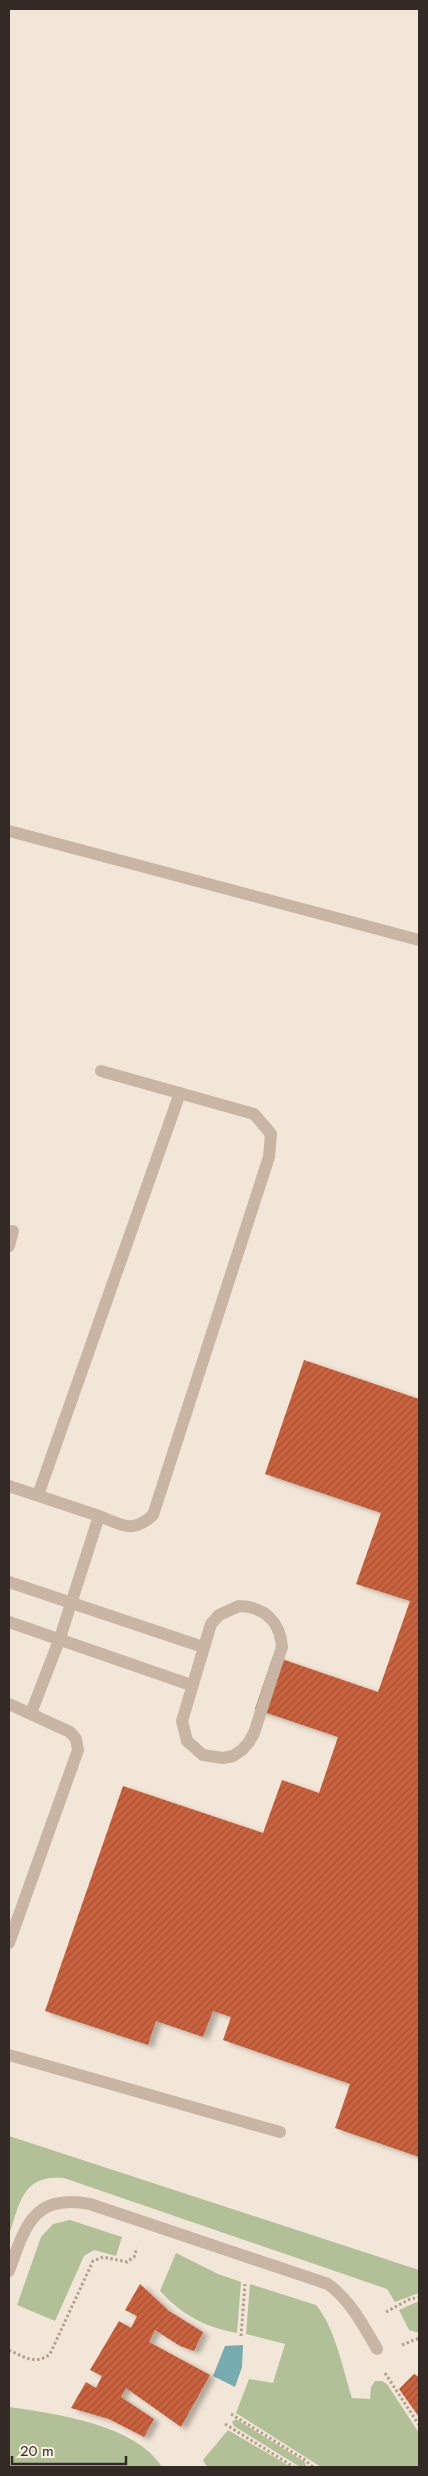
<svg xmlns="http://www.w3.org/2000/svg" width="428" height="2476" font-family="Jost,sans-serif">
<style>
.green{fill:#b2c097}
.water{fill:#76abaf}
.building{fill:url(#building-hatch);filter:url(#shadow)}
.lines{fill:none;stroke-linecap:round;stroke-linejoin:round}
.path{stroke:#b59f8e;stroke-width:3;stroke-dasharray:2.5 2.5;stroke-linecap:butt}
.lane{stroke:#c9b5a3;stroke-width:12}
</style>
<defs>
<pattern id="building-hatch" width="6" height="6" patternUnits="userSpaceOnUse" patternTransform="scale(1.25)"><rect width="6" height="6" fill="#c9623e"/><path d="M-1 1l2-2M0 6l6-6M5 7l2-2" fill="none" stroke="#a45134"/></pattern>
<filter id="shadow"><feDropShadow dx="5.5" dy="3" stdDeviation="2.5" flood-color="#0004"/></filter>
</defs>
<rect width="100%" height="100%" fill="#f1e6d7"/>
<g class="green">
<path d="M9,2136L419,2270V2293L395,2302L387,2289L64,2178C22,2174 20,2203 9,2235Z"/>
<path d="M70,2220L122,2237L116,2256L94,2250L84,2256L55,2321L17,2305L41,2237L53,2224Z"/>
<path d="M176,2253L218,2274L241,2282L237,2333C205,2327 182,2315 160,2291Z"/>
<path d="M250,2284L316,2305C335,2327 343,2370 352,2398L370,2399L371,2387L375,2381H382L387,2384L419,2433V2467H321L236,2413L249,2379L273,2383L285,2344L246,2334Z"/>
<path d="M419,2301V2333L409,2330L399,2310Z"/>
<path d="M9,2407C56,2414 135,2424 162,2467H9Z"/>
<path d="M236,2419L305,2462L306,2467H300L234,2426L232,2422Z"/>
<path d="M228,2430L291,2467H207L203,2460Z"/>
</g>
<path class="water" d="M243,2345L242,2367L235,2387L213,2376L225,2346Z"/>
<g class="building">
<path d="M304,1360L419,1399V2157L335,2128L350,2084L223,2040L231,2017L213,2011L203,2037L156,2021L148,2045L45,2011L123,1786L263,1833L282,1780L319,1793L338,1737L255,1709L273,1656L378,1692L410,1601L356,1584L381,1513L265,1474Z"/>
<path d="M140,2284L169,2311L203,2332L194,2351L180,2346L155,2330L149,2342L210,2375L181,2427L126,2388L121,2397L154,2419L144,2437L109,2419L71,2408L86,2382L96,2388L102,2376L90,2370L119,2321L131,2328L137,2316L125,2310Z"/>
<path d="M414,2374L419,2377V2417L399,2389Z"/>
</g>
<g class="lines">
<g class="path">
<path d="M386,2312L410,2299L419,2297"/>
<path d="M241,2336L245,2284"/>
<path d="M402,2345L419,2338"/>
<path d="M9,2350C22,2356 36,2366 50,2354L93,2261L103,2257L127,2262L134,2257L137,2248"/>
<path d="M385,2373L419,2425"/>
<path d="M231,2414L305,2460L313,2467"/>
<path d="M225,2424L294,2467"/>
</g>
<g class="lane">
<path d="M9,831L419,940"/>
<path d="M9,1246L13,1231"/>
<path d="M9,1486L99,1516L60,1638L31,1713"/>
<path d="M38,1495L180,1093"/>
<path d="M99,1516C123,1525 132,1534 153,1515L269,1157L271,1134L254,1114L101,1071"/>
<path d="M9,1582L203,1647"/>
<path d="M239,1606C265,1607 280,1622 282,1647L254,1733L249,1742L242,1750L233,1756L223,1758L203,1755L187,1741L182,1721L211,1624L219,1615Z"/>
<path d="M9,1622L191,1685"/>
<path d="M9,1704L70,1732L76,1739L78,1750L9,1943"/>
<path d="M9,2055L280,2132"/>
<path d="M9,2271C25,2227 33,2193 90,2204L328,2284C351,2301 363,2325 377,2349"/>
</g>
</g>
<rect width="428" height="2476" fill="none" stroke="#342a25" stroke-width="20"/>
<path d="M12 2456v8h114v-8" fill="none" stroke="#342a25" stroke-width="2.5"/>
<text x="20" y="2456" font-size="15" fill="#342a25" stroke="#f9f0e4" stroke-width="4" paint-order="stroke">20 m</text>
</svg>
